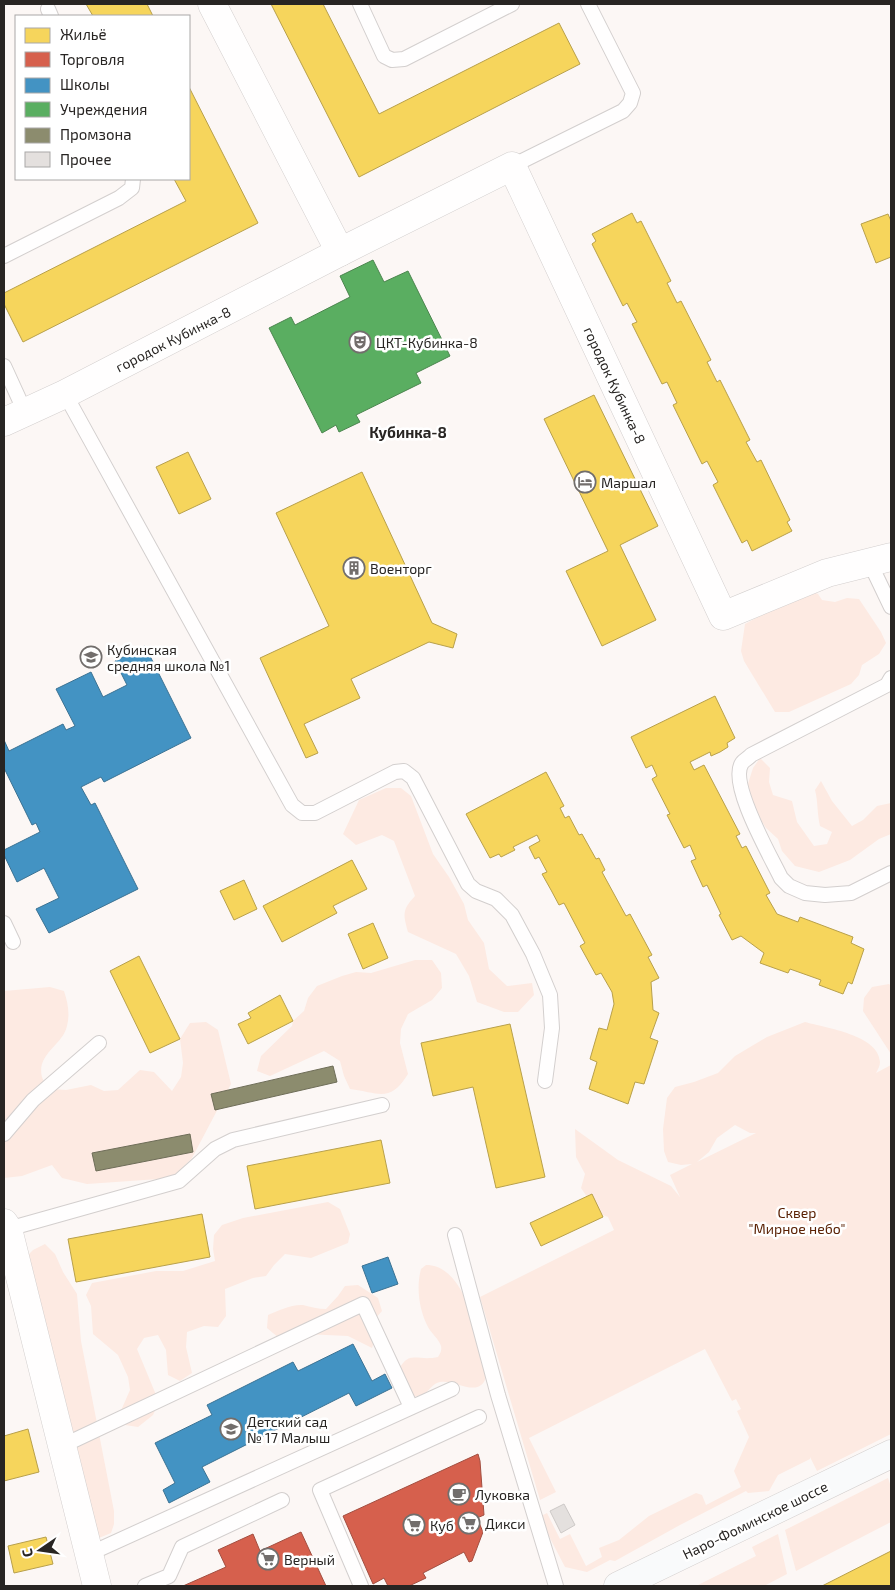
<svg xmlns="http://www.w3.org/2000/svg" width="895" height="1590" font-family="'Exo 2',sans-serif">
<style>
.green{fill:#fdeae2;fill-rule:evenodd}
.homes{fill:#f6d55c;stroke:#b8a04b}
.shops{fill:#d6604d;stroke:#a24e40}
.schools{fill:#4393c3;stroke:#3b7293}
.public{fill:#5aae61;stroke:#4b854e}
.industry{fill:#8c8c6e;stroke:#6e6d58}
.building{fill:#e4e0de;stroke:#cdc9c7}
.lines{fill:none;stroke-linecap:round;stroke-linejoin:round}
.lane-casing{stroke:#d3cfce;stroke-width:16}
.street-casing{stroke:#d3cfce;stroke-width:29}
.secondary-casing{stroke:#d3cfce;stroke-width:29}
.lane{stroke:#fffefe;stroke-width:14}
.street{stroke:#fffefe;stroke-width:28}
.secondary{stroke:#f9fafb;stroke-width:28}
.labels{text-anchor:middle;dominant-baseline:central;stroke-width:5;stroke-linejoin:round;paint-order:stroke}
.street-label{font-size:14px;fill:#282523;stroke:#fff}
.poi-label{font-size:14px;fill:#282523;stroke:#fff;text-anchor:start}
.park-label{font-size:14px;fill:#5a2104;stroke:#fff}
.neighbourhood-label{font-size:15px;font-weight:bold;fill:#282523;stroke:#fff}
</style>
<rect width="100%" height="100%" fill="#fcf7f5"/>
<g class="green">
<path d="M806,588L818,594L822,600L835,602L847,598L859,599L881,632L886,643L879,654L862,665L859,675L851,684L789,712H775L744,661L741,651L745,624L785,602Z"/>
<path d="M760,758L770,768L769,782L773,795L792,801L797,822L814,846L827,844L832,832L820,826C817,814 818,801 815,790L821,781L832,801L852,826L863,820L877,806L891,803V834L879,839L850,860L819,872L795,866L782,851L778,839L766,828L750,803L746,790L753,768Z"/>
<path d="M386,788H401L411,796L433,854L449,877L464,904L468,920L484,943L489,969L507,986L532,983L534,995L518,1012H504L477,1002L469,976L456,954L408,932C403,914 402,910 415,896L394,841L382,835L356,845L343,834L359,800Z"/>
<path d="M415,960H432L441,973L442,988L432,1000L408,1014L401,1029L400,1043L408,1074C390,1103 380,1093 350,1089L344,1076L340,1061L324,1051L270,1076L257,1071L261,1056L292,1026L293,1021L304,1011L308,998L317,986L342,976L356,972L371,973Z"/>
<path d="M889,984L891,986V1054L863,1011L864,998L872,987Z"/>
<path d="M50,987L64,991C68,1003 70,1014 67,1026C63,1045 36,1054 42,1077C43,1081 48,1086 51,1089L66,1090L91,1085L104,1091L118,1090L140,1070L154,1072L172,1091L181,1077L183,1063L180,1039L190,1023L206,1022L218,1030L231,1084L192,1158L173,1178L87,1184L62,1178L52,1165L22,1176L4,1178V991Z"/>
<path d="M805,1022C826,1028 879,1035 880,1062C880,1066 878,1069 876,1073L891,1065V1434L817,1471L810,1457V1459L778,1475L769,1491L748,1493L746,1491L680,1525L615,1561L610,1560L587,1572L565,1567L539,1517L547,1513L560,1539L570,1534L586,1566L602,1557L599,1548L619,1540L649,1516L696,1493L702,1495L706,1505L741,1487L734,1471L749,1437L737,1411L741,1409L736,1399L732,1401L705,1349L529,1438L556,1492L540,1500L480,1297L614,1230L608,1217L598,1213L581,1188L585,1174L576,1157L575,1129L618,1160L671,1186L680,1197L670,1175L692,1164L681,1165L668,1162L664,1151L663,1129L667,1098L675,1087L694,1082L718,1073L735,1056L767,1037ZM735,1125L750,1133H756L697,1162L709,1152L717,1138Z"/>
<path d="M328,1202L340,1209L350,1234L348,1243L311,1258L285,1254L274,1265L266,1276L253,1278L225,1289L226,1316L218,1327L204,1326L187,1332L186,1347L192,1373L180,1381L168,1375L166,1350L158,1335L144,1338L137,1349L159,1402L153,1415L138,1427L125,1425L119,1415L130,1390L128,1377L118,1355L93,1334L91,1306L86,1295L92,1283L156,1271H183L215,1261L213,1249L214,1235L222,1225L243,1218Z"/>
<path d="M45,1244L55,1254L63,1272L77,1294L81,1341L114,1511V1524L111,1533L99,1538L24,1259L33,1250Z"/>
<path d="M426,1265C468,1265 479,1343 487,1374C481,1401 456,1379 440,1382C433,1383 430,1390 424,1394C419,1396 413,1397 408,1398L396,1376C408,1347 415,1362 438,1357C440,1354 442,1351 441,1346C439,1339 431,1333 428,1327C419,1310 416,1287 421,1269Z"/>
<path d="M358,1285L378,1298L382,1311L373,1321L376,1335L372,1348L348,1336L305,1334L279,1338L267,1328L268,1315C277,1311 292,1304 303,1305C311,1307 318,1309 326,1309L338,1296L345,1286Z"/>
<path d="M888,1478L891,1487V1522L796,1571L785,1530Z"/>
<path d="M778,1534L787,1574L764,1586H696L756,1556L752,1547Z"/>
</g>
<g class="homes">
<path d="M86,4H147L153,16H93Z"/>
<path d="M271,4H323L379,114L559,23L580,64L359,177Z"/>
<path d="M189,87L258,223L23,342L4,304V293L186,201L174,179H189Z"/>
<path d="M632,213L637,223L641,221L671,281L667,283L677,303L681,301L711,360L707,362L717,382L720,380L750,440L746,442L757,462L761,460L790,520L787,522L792,531L752,551L747,540L742,543L713,485L718,482L707,461L702,464L673,405L677,403L667,382L662,384L632,324L637,322L627,303L623,306L592,244L596,241L592,234Z"/>
<path d="M888,214L891,221V257L876,263L861,224Z"/>
<path d="M594,395L658,526L620,545L656,620L602,646L566,571L608,551L544,419Z"/>
<path d="M188,452L211,499L179,514L156,467Z"/>
<path d="M362,472L432,623L457,634L453,648L429,642L351,679L360,698L304,724L318,753L306,758L260,658L329,626L276,513Z"/>
<path d="M715,696L735,738L727,743L728,747L720,752L711,756L710,752L690,762L694,770L704,765L740,834L736,836L742,848L746,846L770,893L766,895L777,914L798,922L800,917L853,937L851,943L864,949L852,984L848,982L843,994L819,985L821,980L790,969L788,973L760,963L764,953L741,936L732,940L719,915L721,914L707,885L703,887L691,861L696,859L690,845L684,848L667,815L670,814L652,779L657,776L652,765L646,768L631,737Z"/>
<path d="M546,772L564,806L560,808L565,818L569,816L579,835L582,834L596,859L599,858L605,870L602,872L626,916L630,914L652,955L648,957L659,978L651,982L653,1010L659,1013L650,1038L658,1041L644,1084L635,1082L628,1104L589,1089L597,1062L590,1059L599,1028L607,1030L614,1004L612,992L601,973L596,975L580,946L585,943L564,903L559,905L551,890L542,874L547,872L539,857L535,859L529,847L540,841L537,835L513,847L515,850L501,857L499,854L490,858L466,814Z"/>
<path d="M352,860L367,889L333,906L337,913L282,942L263,906Z"/>
<path d="M244,880L257,909L234,920L220,891Z"/>
<path d="M373,923L388,958L363,969L348,934Z"/>
<path d="M139,956L180,1039L150,1053L110,971Z"/>
<path d="M280,995L293,1021L248,1044L238,1024L251,1018L248,1013Z"/>
<path d="M510,1024L545,1177L496,1188L473,1087L433,1096L421,1043Z"/>
<path d="M381,1140L390,1183L255,1209L247,1166Z"/>
<path d="M592,1194L603,1217L541,1246L530,1223Z"/>
<path d="M202,1214L210,1257L76,1282L68,1239Z"/>
<path d="M28,1429L39,1472L4,1481V1436Z"/>
<path d="M46,1537L53,1564L14,1573L8,1546Z"/>
<path d="M891,1551V1586H822Z"/>
</g>
<g class="shops">
<path d="M478,1454L480,1461L484,1515L477,1518L483,1532L472,1561L469,1562L464,1552L423,1573L426,1578L409,1586H388L384,1578L373,1584L343,1516Z"/>
<path d="M301,1532L326,1586H183L226,1567L218,1550L253,1534L260,1551Z"/>
</g>
<g class="schools">
<path d="M145,646L191,738L104,782L101,777L81,787L91,805L95,803L138,889L49,933L36,909L59,898L44,868L17,882L4,855V850L40,832L36,823L32,825L4,768V740L9,751L63,724L66,730L75,726L56,689L91,672L103,697L127,685L115,661Z"/>
<path d="M388,1257L398,1284L372,1293L362,1266Z"/>
<path d="M353,1344L372,1381L385,1374L392,1388L356,1406L349,1393L202,1467L210,1482L169,1503L163,1490L175,1483L155,1443L212,1415L207,1405L293,1362L298,1371Z"/>
</g>
<path class="public" d="M373,260L384,282L408,271L450,356L416,373L421,383L356,415L360,422L339,432L336,425L322,433L269,328L291,317L295,325L350,297L340,276Z"/>
<g class="industry">
<path d="M333,1066L337,1082L215,1110L211,1094Z"/>
<path d="M190,1134L193,1152L96,1171L92,1153Z"/>
</g>
<path class="building" d="M564,1504L575,1525L561,1533L550,1511Z"/>
<g class="lines">
<g class="lane-casing">
<g id="lane">
<path d="M360,4L384,56L392,60L404,59L512,4"/>
<path d="M48,9L51,16"/>
<path d="M512,166L623,111L630,103L633,93L588,4"/>
<path d="M4,256L119,198L132,188L133,179"/>
<path d="M4,366L25,412"/>
<path d="M65,394L292,805L302,813H315L395,772L404,771L413,778L468,884L476,891L496,899L512,915L533,954L550,995L552,1028L545,1081"/>
<path d="M869,561L891,607"/>
<path d="M891,678L887,685L751,755C749,758 744,760 742,763C728,783 771,857 781,878L789,886L805,893L825,895L851,893L891,873"/>
<path d="M4,923L13,942"/>
<path d="M4,1134L33,1100L99,1043"/>
<path d="M8,1229L179,1181L215,1149L233,1140L382,1105"/>
<path d="M455,1235L498,1395L556,1586"/>
<path d="M62,1446L363,1304L411,1407"/>
<path d="M89,1554L452,1389"/>
<path d="M145,1586L169,1576L182,1547L282,1500"/>
<path d="M361,1586L320,1490L479,1417"/>
</g>
</g>
<g class="street-casing">
<g id="street">
<path d="M212,4L340,252"/>
<path d="M4,422L65,394L340,252L512,166L723,616L827,573L891,557"/>
<path d="M4,1223L8,1229L97,1586"/>
</g>
</g>
<g class="secondary-casing">
<path id="secondary" d="M618,1586L891,1454"/>
</g>
<use href="#lane" class="lane"/>
<use href="#street" class="street"/>
<use href="#secondary" class="secondary"/>
</g>
<defs>
<g id="theatre-ring" transform="scale(1.125)"><circle r="9.5" fill="#fff" stroke="#726e6c" stroke-width="1.5"/><path d="M-5-5.5Q0-4 5-5.5V0Q5 5 0 6Q-5 5-5 0ZM-3.3-2.5H-1v1.5H-3.3ZM1-2.5H3.3v1.5H1ZM-2.8 1Q0 5.5 2.8 1Z" fill="#726e6c"/></g>
<g id="hotel-ring" transform="scale(1.125)"><circle r="9.5" fill="#fff" stroke="#726e6c" stroke-width="1.5"/><path d="M-6-4.5h1.5V1H6V5H4.5V3h-9V5H-6ZM-4 0a1.8 1.8 0 1 1 3.6 0ZM.5 0V-2.5h3Q6-2.5 6 0Z" fill="#726e6c"/></g>
<g id="building-ring" transform="scale(1.125)"><circle r="9.5" fill="#fff" stroke="#726e6c" stroke-width="1.5"/><path d="M-4-6H4V6H1V3H-1V6H-4ZM-2.5-4.3h1.7v1.8h-1.7ZM.8-4.3h1.7v1.8H.8ZM-2.5-1h1.7V.8h-1.7ZM.8-1h1.7V.8H.8Z" fill="#726e6c"/></g>
<g id="school-ring" transform="scale(1.125)"><circle r="9.5" fill="#fff" stroke="#726e6c" stroke-width="1.5"/><path d="M0-5L7-2L0 1L-7-2ZM-4 1L0 2.5L4 1V4Q0 6-4 4Z" fill="#726e6c"/></g>
<g id="cafe-ring" transform="scale(1.125)"><circle r="9.5" fill="#fff" stroke="#726e6c" stroke-width="1.5"/><path d="M-5.5-4.5H6V0H3Q3 3.5 0 3.5H-2.5Q-5.5 3.5-5.5 0ZM3-3.2v2h1.7v-2ZM-6 4.5H4V6H-6Z" fill="#726e6c"/></g>
<g id="supermarket-ring" transform="scale(1.125)"><circle r="9.5" fill="#fff" stroke="#726e6c" stroke-width="1.5"/><path d="M-6-5.5h2.5l.6 2H6L4.5 2H-2.5L-4.4-4H-6ZM-1.5 3.2a1.3 1.3 0 1 0 .1 0ZM3 3.2a1.3 1.3 0 1 0 .1 0Z" fill="#726e6c"/></g>
</defs>
<g fill-rule="evenodd">
<use href="#theatre-ring" x="360" y="342"/>
<use href="#hotel-ring" x="585" y="482"/>
<use href="#building-ring" x="354" y="568"/>
<use href="#school-ring" x="91" y="657"/>
<use href="#school-ring" x="231" y="1429"/>
<use href="#cafe-ring" x="459" y="1494"/>
<use href="#supermarket-ring" x="469" y="1523"/>
<use href="#supermarket-ring" x="414" y="1525"/>
<use href="#supermarket-ring" x="268" y="1559"/>
</g>
<g class="labels">
<g class="street-label">
<text transform="translate(173 339) rotate(-27)">городок Кубинка-8</text>
<text transform="translate(615 385) rotate(65)">городок Кубинка-8</text>
<text transform="translate(755 1520) rotate(-26)">Наро-Фоминское шоссе</text>
</g>
<g class="poi-label">
<text x="376" y="342">ЦКТ-Кубинка-8</text>
<text x="601" y="482">Маршал</text>
<text x="370" y="568">Военторг</text>
<text x="107" y="649">Кубинская<tspan x="107" dy="16">средняя школа №1</tspan></text>
<text x="247" y="1421">Детский сад<tspan x="247" dy="16">№ 17 Малыш</tspan></text>
<text x="475" y="1494">Луковка</text>
<text x="485" y="1523">Дикси</text>
<text x="430" y="1525">Куб</text>
<text x="284" y="1559">Верный</text>
</g>
<g class="park-label">
<text x="797" y="1212">Сквер<tspan x="797" dy="16">"Мирное небо"</tspan></text>
</g>
<g class="neighbourhood-label">
<text x="408" y="432">Кубинка-8</text>
</g>
</g>
<rect width="895" height="1590" fill="none" stroke="#282523" stroke-width="10"/>
<rect x="15" y="15" width="175" height="165" fill="#ffffff" stroke="#a9a8a7"/>
<rect x="25" y="28" width="25" height="15" fill="#f6d55c" stroke="#a9a8a7"/>
<text x="60" y="40" font-size="15" fill="#282523">Жильё</text>
<rect x="25" y="52" width="25" height="15" fill="#d6604d" stroke="#a9a8a7"/>
<text x="60" y="65" font-size="15" fill="#282523">Торговля</text>
<rect x="25" y="78" width="25" height="15" fill="#4393c3" stroke="#a9a8a7"/>
<text x="60" y="90" font-size="15" fill="#282523">Школы</text>
<rect x="25" y="102" width="25" height="15" fill="#5aae61" stroke="#a9a8a7"/>
<text x="60" y="115" font-size="15" fill="#282523">Учреждения</text>
<rect x="25" y="128" width="25" height="15" fill="#8c8c6e" stroke="#a9a8a7"/>
<text x="60" y="140" font-size="15" fill="#282523">Промзона</text>
<rect x="25" y="152" width="25" height="15" fill="#e4e0de" stroke="#a9a8a7"/>
<text x="60" y="165" font-size="15" fill="#282523">Прочее</text>
<g transform="translate(40 1550) rotate(257)" stroke="#ffffff" stroke-width="4" paint-order="stroke">
<path d="M0-4L9 19L0 12L-9 19Z" fill="#282523"/>
<text y="-8" font-size="14" font-weight="bold" text-anchor="middle" fill="#282523">С</text>
</g>
</svg>
